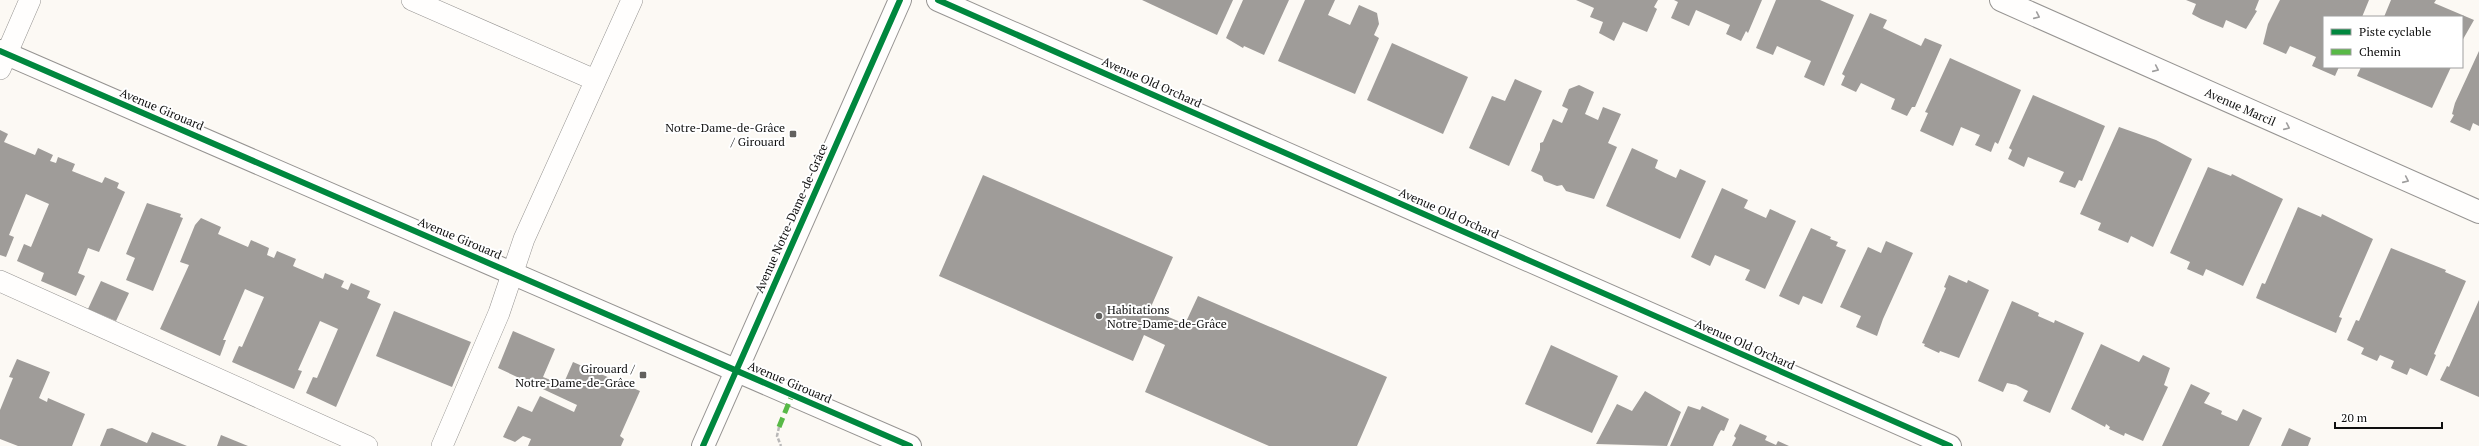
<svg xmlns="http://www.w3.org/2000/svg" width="2479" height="446" font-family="'PT Serif',serif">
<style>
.building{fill:#9f9c99}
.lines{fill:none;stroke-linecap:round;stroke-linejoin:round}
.service-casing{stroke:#969492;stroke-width:22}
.minor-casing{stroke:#969492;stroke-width:24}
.tertiary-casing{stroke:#969492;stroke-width:24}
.path{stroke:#b9b8b8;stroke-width:2.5;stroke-dasharray:4 2;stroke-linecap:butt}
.service{stroke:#fffefd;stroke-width:21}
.minor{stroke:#fffefd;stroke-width:22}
.tertiary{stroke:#fffefd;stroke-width:22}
.quiet{stroke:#58b947;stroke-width:5;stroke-dasharray:10 5;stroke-linecap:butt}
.cycleway-casing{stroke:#fff;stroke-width:8}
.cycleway{stroke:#00873e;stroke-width:6}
.oneway{stroke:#9f9e9e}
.poi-dot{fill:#62615f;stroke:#fff;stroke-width:1.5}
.labels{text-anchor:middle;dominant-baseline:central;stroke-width:4;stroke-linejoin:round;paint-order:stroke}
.street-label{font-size:12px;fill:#0f0f0f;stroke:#fff}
.poi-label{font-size:12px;fill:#0f0f0f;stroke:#fff;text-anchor:end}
</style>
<rect width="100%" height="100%" fill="#fcf9f4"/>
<g class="building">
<path d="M1142,0H1233L1217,35Z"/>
<path d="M1243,0H1289L1264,55L1244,46L1243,48L1226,38Z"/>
<path d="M1305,0H1335L1328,15L1350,25L1359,5L1377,13L1379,24L1374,35L1379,38L1355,94L1278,61Z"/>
<path d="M1576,0H1658L1654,7L1657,9L1647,32L1623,22L1614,41L1599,33L1603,22L1590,17L1594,8Z"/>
<path d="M1674,0H1762L1748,33L1746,31L1741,41L1726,34L1730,25L1696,10L1689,26L1671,18L1678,2Z"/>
<path d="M1776,0H1820L1854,15L1824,86L1804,77L1811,61L1777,46L1773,55L1756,48Z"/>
<path d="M2186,0H2259L2255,10L2257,11L2246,29L2226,20L2223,28L2201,19L2192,14L2196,4Z"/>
<path d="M2280,0H2369L2362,17H2324V67H2339L2335,76L2312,66L2316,57L2302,51L2290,46L2286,54L2263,44L2268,24Z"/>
<path d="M2391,0H2436L2434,3L2474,20L2462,41V17H2384Z"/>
<path d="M1870,13L1887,20L1883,28L1921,46L1925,38L1942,45L1915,107H1912L1907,116L1891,109L1895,99L1861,83L1856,92L1841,85L1845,76L1842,74Z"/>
<path d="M1392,43L1468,77L1443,134L1367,100Z"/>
<path d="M2479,51V126L2473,123L2470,131L2450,122L2454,115L2452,114L2455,103Z"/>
<path d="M1950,58L2021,90L1998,144L1995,142L1991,152L1975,145L1980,135L1961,127L1953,146L1920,131L1928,113L1925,112L1927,108Z"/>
<path d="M2361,67H2451L2432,108L2357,76Z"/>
<path d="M1515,79L1542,91L1509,166L1469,148L1492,96L1505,101Z"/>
<path d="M1579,85L1594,92L1585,114L1598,120L1603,107L1621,114L1608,143L1617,147L1594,199L1566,191L1562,185L1557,186L1544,181L1542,176L1531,171L1540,150V143L1543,142L1553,119L1562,123L1568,109L1562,106L1569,89Z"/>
<path d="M2033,95L2105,126L2082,181L2079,180L2075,188L2059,182L2064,172L2028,157L2024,167L2008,159L2012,150L2009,148Z"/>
<path d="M2119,127L2156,140L2192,159L2153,247L2131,236L2128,243L2098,230L2101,223L2080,214Z"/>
<path d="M0,130L8,134L4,142L35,155L38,148L53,155L50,161L56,163L58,157L75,164L72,171L102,183L105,177L119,183L117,188L125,192L99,252L88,248L78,273L85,276L76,296L41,281L44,273L17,261L24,244L31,247L49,204L26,194L9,235L14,237L6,257L0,255Z"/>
<path d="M1632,148L1658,160L1655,168L1665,173L1676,178L1680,169L1706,181L1680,239L1606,206Z"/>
<path d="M2208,167L2231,176L2232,174L2283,199L2243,286L2206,269L2203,276L2187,269L2190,262L2170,253Z"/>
<path d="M983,175L1173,257L1150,309L1185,324L1198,296L1387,377L1357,446H1269L1145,392L1165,345L1144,335L1133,361L939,276Z"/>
<path d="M1722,188L1748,200L1744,208L1766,218L1770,209L1796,221L1765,289L1745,280L1750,270L1715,255L1710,266L1691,257Z"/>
<path d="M147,203L181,214L180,217L183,218L153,291L126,280L135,258L126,254Z"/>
<path d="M2298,207L2321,217L2322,214L2373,239L2339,317L2342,318L2336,333L2256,298L2262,283L2265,284Z"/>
<path d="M201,218L221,227L218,234L248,247L251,240L269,248L267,255L274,258L277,251L296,259L293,266L323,279L325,273L344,281L341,287L348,290L351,283L370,291L367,298L381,304L336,407L306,393L313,377L317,378L338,329L320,321L298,370L302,371L294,389L232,362L239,346L242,347L264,297L254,293L245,289L223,340H226L220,356L160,329L189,265L180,262L195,225Z"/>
<path d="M1811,228L1831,237L1830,239L1838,242L1836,246L1846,250L1822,304L1803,296L1799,305L1779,296Z"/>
<path d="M1886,241L1913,253L1883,319L1877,336L1856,327L1861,316L1840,307L1868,247L1881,253Z"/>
<path d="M2391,248L2446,270L2445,272L2466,281L2434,354L2436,355L2427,376L2410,368L2407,375L2391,368L2394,361L2380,355L2377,361L2361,354L2364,348L2347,340L2356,320L2359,321Z"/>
<path d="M1949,275L1967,283L1968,280L1989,290L1959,358L1940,351L1939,353L1924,346L1925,344L1922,343L1946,288L1944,287Z"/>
<path d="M101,281L129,293L116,321L88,309Z"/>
<path d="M2479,300V397L2440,380L2447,366L2449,367Z"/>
<path d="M2012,301L2039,313L2038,316L2054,323L2055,320L2084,333L2050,413L2023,401L2028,391L2016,385L2007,383L2003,392L1978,381Z"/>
<path d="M394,311L471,342L452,387L376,356Z"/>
<path d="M513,331L555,349L543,377L563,385L573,362L640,391L620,436L624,439L621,446H528L531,439L523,436L515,442L503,437L518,406L532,412L540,396L574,412L577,405L498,368Z"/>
<path d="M2101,344L2139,362L2143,355L2170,368L2164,385L2168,387L2143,441L2125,433L2124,436L2109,429L2110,427L2106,424L2105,427L2071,409Z"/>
<path d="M1551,345L1618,376L1592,433L1525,404Z"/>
<path d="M17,359L50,372L39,398L47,402L48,398L85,414L72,446H18L0,439V410L13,378L9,377Z"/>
<path d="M2191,384L2210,393L2204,403L2222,411L2221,414L2237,421L2243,409L2262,418L2249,446H2162Z"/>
<path d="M1645,391L1681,412L1667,446L1596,444L1617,404L1632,411Z"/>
<path d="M1688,406L1700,410L1702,406L1729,419L1724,431L1721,430L1718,435L1713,446H1670Z"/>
<path d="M1740,424L1767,436L1765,440L1776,445L1778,441L1789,446H1732L1736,438L1734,436Z"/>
<path d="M112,428L147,443L152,432L187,446H100L107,429Z"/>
<path d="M2289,428L2311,438L2308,446H2281Z"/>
<path d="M221,435L248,446H217Z"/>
</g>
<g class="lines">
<g class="service-casing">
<g id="service">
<path d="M412,0L595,80"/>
<path d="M0,69L30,0"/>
<path d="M0,281L367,446"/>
<path d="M442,446L499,313L524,239L632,0"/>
</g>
</g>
<g class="minor-casing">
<g id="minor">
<path d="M938,0L1950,446"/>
<path id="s1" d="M2001,0L2479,212"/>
<path d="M703,446L900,0"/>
</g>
</g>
<g class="tertiary-casing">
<path id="tertiary" d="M0,51L910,446"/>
</g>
<path class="path" d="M779,427L777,436L781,446"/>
<use href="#service" class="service"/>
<use href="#minor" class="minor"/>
<use href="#tertiary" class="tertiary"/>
<path class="quiet" d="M779,427L792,395"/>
<g class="cycleway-casing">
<g id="cycleway">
<path d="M938,0L1950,446"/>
<path d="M0,51L910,446"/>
<path d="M703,446L900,0"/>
</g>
</g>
<use href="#cycleway" class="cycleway"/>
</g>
<defs><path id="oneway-chevron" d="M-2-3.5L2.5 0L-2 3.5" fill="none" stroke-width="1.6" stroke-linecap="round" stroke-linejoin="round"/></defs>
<g class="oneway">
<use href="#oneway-chevron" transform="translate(2037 16) rotate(24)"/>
<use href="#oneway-chevron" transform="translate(2156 69) rotate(24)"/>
<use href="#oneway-chevron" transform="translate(2287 127) rotate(24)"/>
<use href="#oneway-chevron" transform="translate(2406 180) rotate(24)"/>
</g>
<g class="poi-dot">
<rect x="789" y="130" width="8" height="8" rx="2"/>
<circle cx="1099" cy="316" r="4"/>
<rect x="639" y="371" width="8" height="8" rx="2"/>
</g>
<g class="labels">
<g class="street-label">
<text transform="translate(1152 82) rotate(24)">Avenue Old Orchard</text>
<text stroke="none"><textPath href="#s1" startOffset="262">Avenue Marcil</textPath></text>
<text transform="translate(162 109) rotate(23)">Avenue Girouard</text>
<text transform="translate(1449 213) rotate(24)">Avenue Old Orchard</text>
<text transform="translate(791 218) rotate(-66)">Avenue Notre-Dame-de-Grâce</text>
<text transform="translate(460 238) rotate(23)">Avenue Girouard</text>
<text transform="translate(1745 344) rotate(24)">Avenue Old Orchard</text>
<text transform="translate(790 382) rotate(23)">Avenue Girouard</text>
</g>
<g class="poi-label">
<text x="785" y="127">Notre-Dame-de-Grâce<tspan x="785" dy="14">/ Girouard</tspan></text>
<text x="1107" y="309" text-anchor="start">Habitations<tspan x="1107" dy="14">Notre-Dame-de-Grâce</tspan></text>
<text x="635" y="368">Girouard /<tspan x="635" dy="14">Notre-Dame-de-Grâce</tspan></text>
</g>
</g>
<rect x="2323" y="16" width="140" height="52" fill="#ffffff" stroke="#9f9f9f"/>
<rect x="2331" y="29" width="20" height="6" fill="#00873e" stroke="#9f9f9f"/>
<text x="2359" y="36" font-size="12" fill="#0f0f0f">Piste cyclable</text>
<rect x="2331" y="49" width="20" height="6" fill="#58b947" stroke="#9f9f9f"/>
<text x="2359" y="56" font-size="12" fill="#0f0f0f">Chemin</text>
<path d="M2335 422v6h107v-6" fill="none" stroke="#0f0f0f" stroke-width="2"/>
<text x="2341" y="422" font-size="12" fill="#0f0f0f" stroke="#ffffff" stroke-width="3" paint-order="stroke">20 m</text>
</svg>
